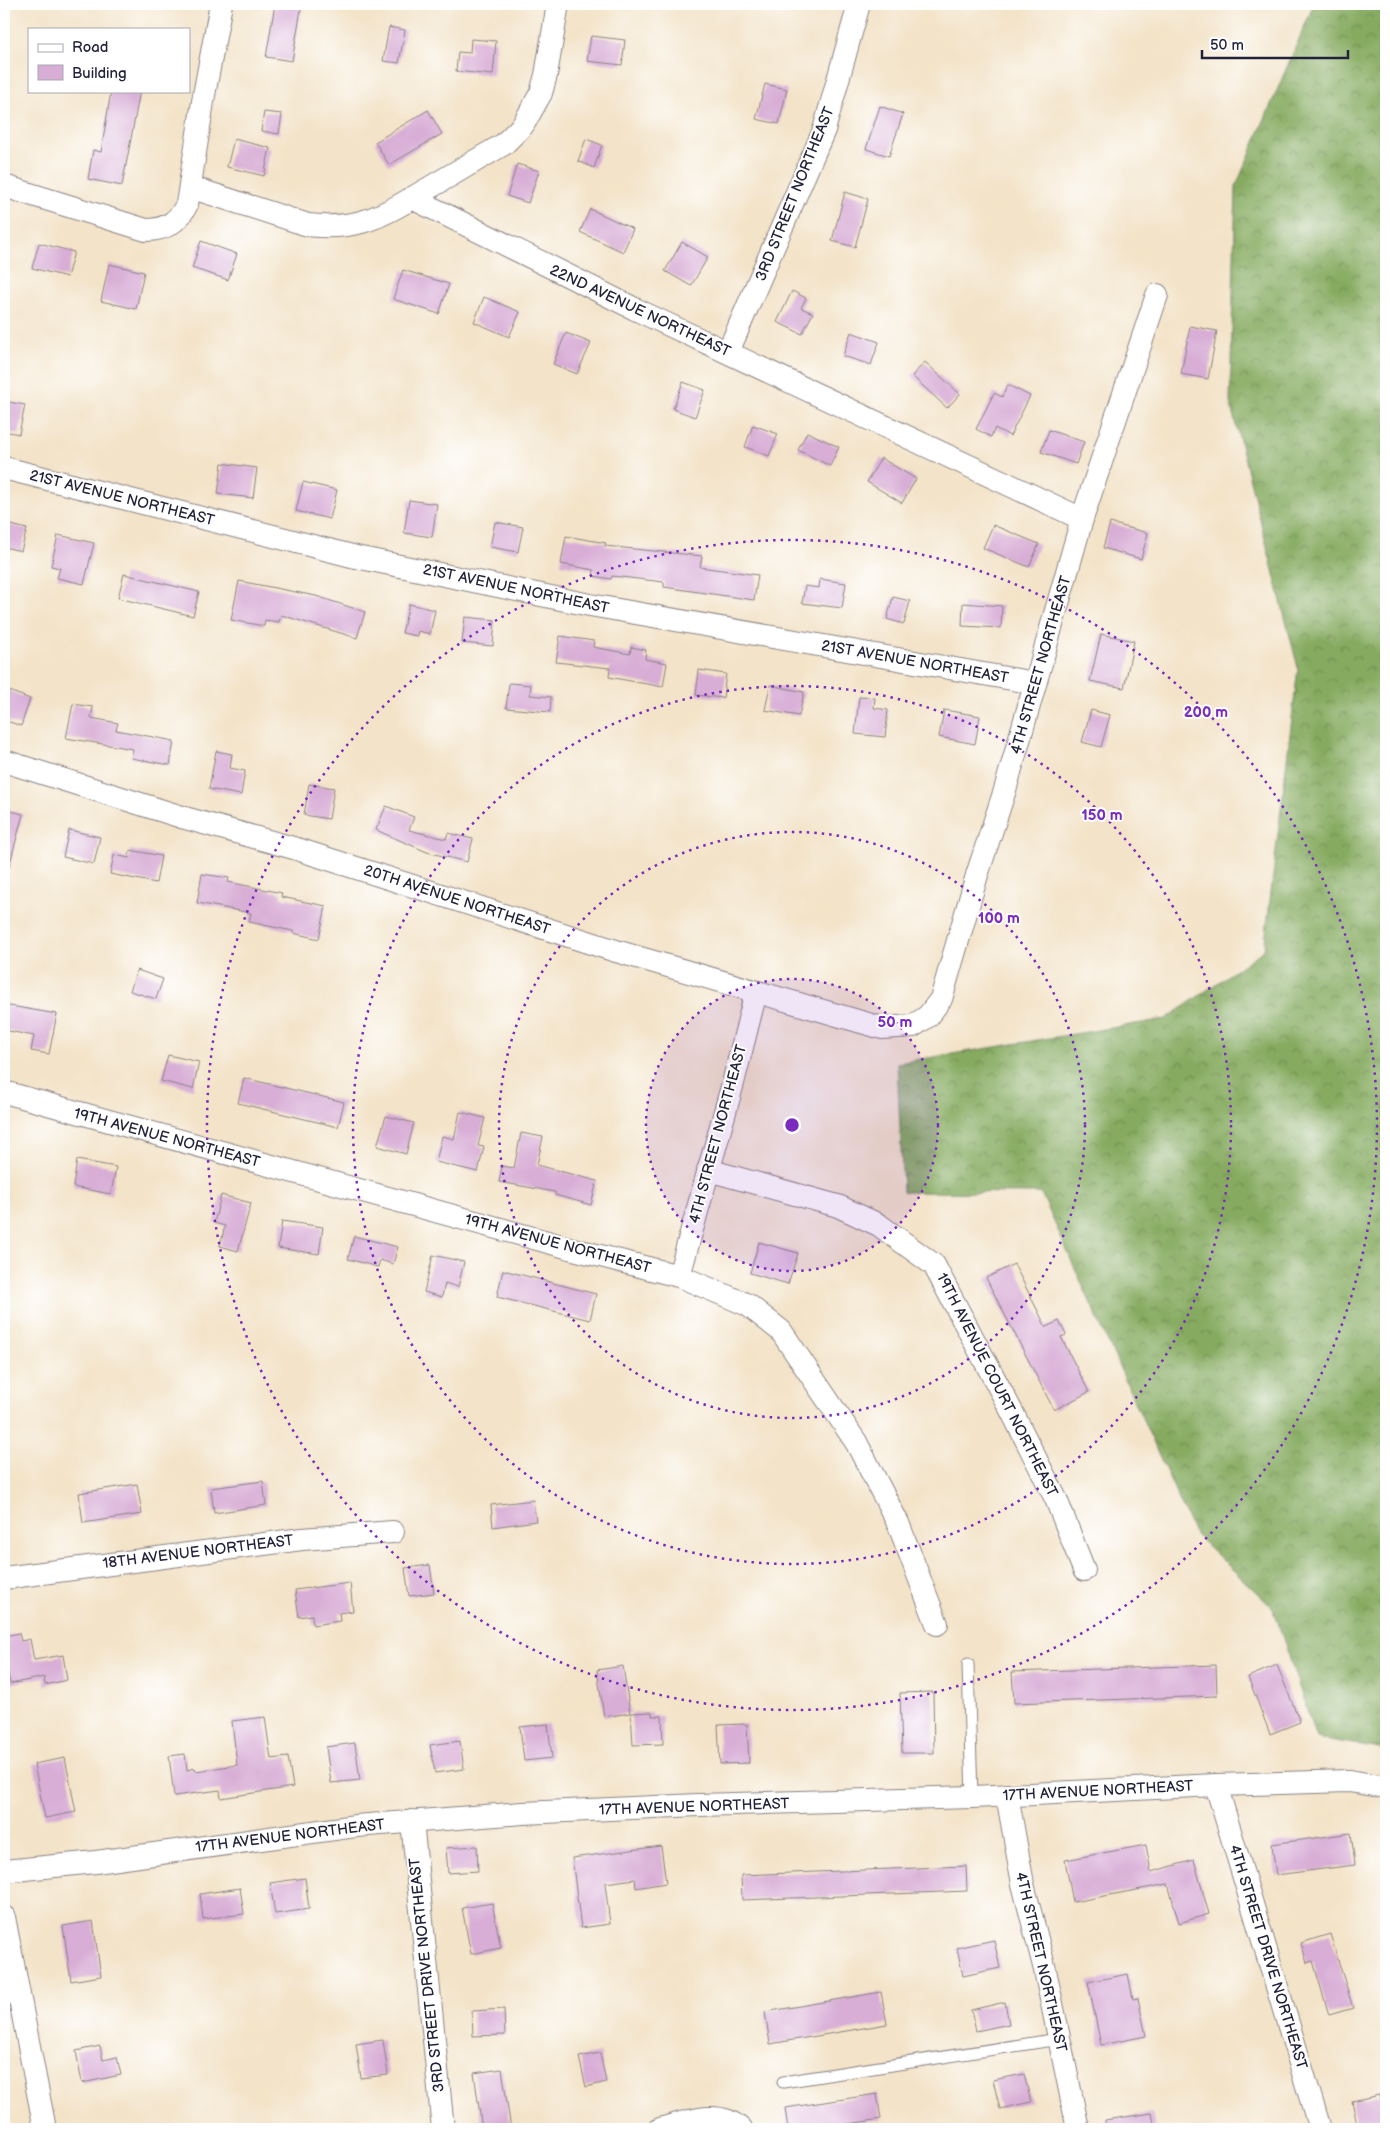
<svg xmlns="http://www.w3.org/2000/svg" width="1390" height="2133" font-family="'Balsamiq Sans',sans-serif">
<style>
.forest{fill:url(#forest-crowns);stroke:#54664e}
.building{fill:#d8add6}
.lines{fill:none;stroke-linecap:round;stroke-linejoin:round}
.lane-casing{stroke:#8a8282;stroke-width:13}
.street-casing{stroke:#8a8282;stroke-width:24}
.lane{stroke:#fff;stroke-width:11}
.street{stroke:#fff;stroke-width:22}
.ring{fill:none;stroke:#7b2cbf;stroke-width:2.5;stroke-dasharray:2.5 5}
.labels{text-anchor:middle;dominant-baseline:central;stroke-width:4;stroke-linejoin:round;paint-order:stroke}
.street-label{font-size:15px;fill:#22223b;stroke:#fff}
.centre{fill:#7b2cbf;stroke:#fff;stroke-width:2.5}
.ring-label{font-size:15px;text-anchor:middle;font-weight:bold;fill:#7b2cbf;stroke:#fff;stroke-width:4;stroke-linejoin:round;paint-order:stroke}
</style>
<defs>
<pattern id="forest-crowns" width="20" height="18" patternUnits="userSpaceOnUse" patternTransform="scale(1.25)"><rect width="20" height="18" fill="#86ab60"/><path d="M2 6a3 3 0 1 1 6 0M12 15a3 3 0 1 1 6 0" fill="none" stroke="#6d8b50"/></pattern>
</defs>
<rect width="100%" height="100%" fill="#fff"/>
<filter id="ink" filterUnits="userSpaceOnUse"><feTurbulence type="fractalNoise" baseFrequency=".02" numOctaves="2"/><feDisplacementMap in="SourceGraphic" scale="10" xChannelSelector="R" yChannelSelector="G"/><feConvolveMatrix kernelMatrix="1 2 1 2 8 2 1 2 1" color-interpolation-filters="sRGB"/></filter>
<filter id="wash" filterUnits="userSpaceOnUse"><feTurbulence type="fractalNoise" baseFrequency=".0096" numOctaves="4" result="noise"/><feDisplacementMap in="SourceGraphic" scale="20" xChannelSelector="R" yChannelSelector="G"/><feGaussianBlur stdDeviation="1.12" result="paint"/><feColorMatrix in="noise" values="0 0 0 0 0 0 0 0 0 0 0 0 0 0 0 0 0 1.4 0 .05"/><feComposite in="paint" operator="in"/></filter>
<g filter="url(#wash)">
<rect width="100%" height="100%" fill="#f3e3c8"/>
<path class="forest" d="M1314,4H1386V1749L1316,1738L1273,1608L1194,1533L1041,1193L903,1192L897,1063L1166,1019L1264,950L1298,668L1230,402L1236,186Z"/>
<g id="blocks">
<g class="building">
<path d="M275,4H302L292,61L266,57Z"/>
<path d="M389,27L405,30L399,63L383,61Z"/>
<path d="M591,36L625,40L622,65L587,61Z"/>
<path d="M471,39L496,41L493,75L456,71L458,52L470,53Z"/>
<path d="M765,84L787,89L779,124L756,119Z"/>
<path d="M111,91H140L122,186L88,179L93,150L101,152Z"/>
<path d="M880,106L903,114L889,156L866,149Z"/>
<path d="M428,110L442,134L389,165L375,142Z"/>
<path d="M264,112L282,114L279,134L261,131Z"/>
<path d="M234,139L270,148L264,176L227,167Z"/>
<path d="M586,139L602,145L594,168L578,161Z"/>
<path d="M517,164L539,171L528,203L507,196Z"/>
<path d="M845,192L868,199L855,247L832,241Z"/>
<path d="M590,209L633,229L623,252L580,232Z"/>
<path d="M201,241L237,254L228,280L192,268Z"/>
<path d="M682,242L708,257L691,286L665,271Z"/>
<path d="M39,243L74,252L67,277L32,268Z"/>
<path d="M109,264L144,272L136,309L101,301Z"/>
<path d="M403,270L449,284L439,314L393,299Z"/>
<path d="M792,291L806,298L801,308L813,313L802,334L777,322Z"/>
<path d="M484,297L520,312L509,337L474,322Z"/>
<path d="M1190,326L1217,331L1208,379L1181,374Z"/>
<path d="M851,332L879,342L871,365L843,356Z"/>
<path d="M566,333L591,343L577,374L553,364Z"/>
<path d="M925,362L960,394L947,408L912,376Z"/>
<path d="M683,382L705,390L695,417L673,409Z"/>
<path d="M1008,385L1030,396L1010,436L995,428L991,437L976,429L994,393L1002,397Z"/>
<path d="M4,401L25,405L19,434L4,431Z"/>
<path d="M753,425L778,434L769,456L745,447Z"/>
<path d="M1049,430L1084,442L1076,464L1041,452Z"/>
<path d="M807,432L839,447L830,466L798,450Z"/>
<path d="M881,458L916,479L902,503L867,482Z"/>
<path d="M222,463L257,468L253,498L218,494Z"/>
<path d="M303,482L337,490L330,519L296,511Z"/>
<path d="M409,500L437,504L432,537L404,533Z"/>
<path d="M495,522L523,527L518,552L490,547Z"/>
<path d="M4,523L27,529L21,551L4,547Z"/>
<path d="M1110,523L1148,533L1141,559L1103,548Z"/>
<path d="M993,525L1039,544L1029,567L983,548Z"/>
<path d="M58,535L94,543L84,584L57,578L60,568L51,566Z"/>
<path d="M566,536L606,543L605,546L702,556L700,567L758,575L754,600L664,587V582L612,576L611,579L593,576L594,570L561,564Z"/>
<path d="M124,574L199,592L193,616L118,598Z"/>
<path d="M820,579L846,583L842,608L802,603L805,586L819,588Z"/>
<path d="M239,581L316,596L365,612L357,638L281,615L279,622L265,620L264,626L231,620Z"/>
<path d="M893,597L910,601L904,624L887,619Z"/>
<path d="M963,603L1002,606L1001,628L962,626Z"/>
<path d="M409,604L435,610L430,634L418,631L417,636L402,633Z"/>
<path d="M465,617L495,620L493,646L462,643Z"/>
<path d="M1101,634L1134,641L1124,688L1090,681Z"/>
<path d="M560,636L594,641L593,647L630,654L631,647L646,650L645,659L667,663L663,687L609,677L610,668L556,662Z"/>
<path d="M699,670L726,674L723,698L696,695Z"/>
<path d="M509,683L531,685L530,695L551,697L550,712L506,708Z"/>
<path d="M770,685L804,692L799,716L765,710Z"/>
<path d="M4,689L30,699L21,726L4,720Z"/>
<path d="M859,697L875,698L874,708L888,710L885,737L855,734Z"/>
<path d="M73,704L93,707L91,718L118,723L116,730L174,741L170,765L131,758L133,749L66,738Z"/>
<path d="M944,710L980,716L975,744L939,737Z"/>
<path d="M1091,710L1110,715L1101,747L1082,742Z"/>
<path d="M216,751L232,754L230,768L245,771L241,795L209,789Z"/>
<path d="M309,784L334,788L329,819L304,815Z"/>
<path d="M386,806L414,817L409,830L446,839L448,833L473,839L467,862L427,852L376,830Z"/>
<path d="M4,809L23,814L9,867L4,866Z"/>
<path d="M69,830L100,837L94,864L63,857Z"/>
<path d="M130,850L161,856L156,883L110,874L114,855L129,858Z"/>
<path d="M202,874L229,878L228,882L282,893L281,897L326,906L319,939L293,933V931L249,922L251,913L197,903Z"/>
<path d="M137,970L163,979L156,999L130,991Z"/>
<path d="M4,1005L57,1014L49,1054L31,1051L34,1036L4,1030Z"/>
<path d="M168,1055L199,1062L193,1089L161,1081Z"/>
<path d="M244,1078L344,1102L338,1127L238,1103Z"/>
<path d="M460,1112L485,1118L478,1146L484,1147L478,1172L436,1162L442,1136L454,1139Z"/>
<path d="M386,1116L414,1123L406,1154L377,1146Z"/>
<path d="M521,1133L543,1137L537,1165L597,1181L591,1205L555,1195V1192L499,1182L502,1166L514,1168Z"/>
<path d="M77,1160L116,1167L111,1194L73,1187Z"/>
<path d="M221,1195L251,1203L238,1251L220,1246L225,1226L214,1223Z"/>
<path d="M282,1221L323,1227L319,1254L278,1248Z"/>
<path d="M354,1236L398,1247L393,1264L380,1260L378,1267L348,1259Z"/>
<path d="M759,1242L798,1253L788,1284L750,1273Z"/>
<path d="M433,1255L464,1262L458,1287L445,1283L442,1297L424,1292Z"/>
<path d="M1014,1264L1046,1327L1059,1321L1066,1335L1061,1337L1089,1392L1054,1410L986,1278Z"/>
<path d="M503,1270L596,1294L590,1320L497,1297Z"/>
<path d="M263,1481L266,1505L214,1513L211,1488Z"/>
<path d="M137,1484L142,1514L83,1523L79,1493Z"/>
<path d="M533,1500L536,1521L493,1527L491,1505Z"/>
<path d="M430,1565L434,1593L409,1596L405,1568Z"/>
<path d="M350,1583L353,1611L339,1613L340,1621L313,1625L312,1615L299,1617L295,1590Z"/>
<path d="M19,1633L21,1641L30,1639L34,1660L63,1655L67,1680L45,1685L44,1677L10,1684L4,1653V1636Z"/>
<path d="M1216,1665L1217,1696L1014,1703L1012,1672Z"/>
<path d="M1277,1665L1300,1722L1270,1734L1248,1677Z"/>
<path d="M623,1666L630,1713L604,1717L597,1670Z"/>
<path d="M933,1692L934,1753H902L900,1693Z"/>
<path d="M652,1712V1716H662L663,1744L633,1745L631,1713Z"/>
<path d="M265,1717L271,1759L288,1757L293,1787L221,1798L220,1790L174,1796L169,1756L185,1754L187,1770L195,1768L196,1771L237,1765L232,1721Z"/>
<path d="M548,1724L552,1758L524,1761L520,1727Z"/>
<path d="M747,1724L749,1763L720,1764L718,1725Z"/>
<path d="M460,1741L464,1769L435,1773L430,1745Z"/>
<path d="M355,1743L360,1780L331,1783L326,1747Z"/>
<path d="M65,1758L76,1812L45,1818L34,1764Z"/>
<path d="M1351,1833L1355,1865L1276,1875L1272,1844Z"/>
<path d="M1146,1845L1151,1872L1194,1860L1209,1914L1179,1923L1168,1884L1073,1902L1065,1860Z"/>
<path d="M477,1846L478,1871L448,1873L446,1848Z"/>
<path d="M661,1846L666,1883L636,1888L635,1879L605,1883L610,1924L581,1928L572,1858Z"/>
<path d="M966,1866L967,1891L742,1900L741,1875Z"/>
<path d="M305,1878L309,1909L275,1914L270,1883Z"/>
<path d="M240,1888L244,1914L203,1919L200,1894Z"/>
<path d="M492,1903L501,1948L471,1954L462,1908Z"/>
<path d="M93,1921L101,1976L71,1981L63,1926Z"/>
<path d="M1330,1934L1353,2008L1329,2015L1313,1961L1307,1963L1301,1943Z"/>
<path d="M994,1940L1000,1968L963,1976L957,1948Z"/>
<path d="M1128,1974L1133,1999L1138,1998L1146,2036L1101,2045L1088,1982Z"/>
<path d="M881,1992L887,2024L770,2044L765,2012Z"/>
<path d="M1005,2002L1009,2024L976,2031L971,2010Z"/>
<path d="M504,2009L505,2035L473,2036L472,2011Z"/>
<path d="M383,2040L388,2075L361,2078L356,2044Z"/>
<path d="M100,2046L103,2060L117,2057L121,2075L82,2083L76,2051Z"/>
<path d="M600,2053L606,2082L586,2087L579,2057Z"/>
<path d="M502,2069L511,2129H482L474,2073Z"/>
<path d="M1024,2074L1031,2102L1000,2109L993,2080Z"/>
<path d="M877,2094L881,2119L817,2129H788L785,2108Z"/>
<path d="M1379,2095L1386,2129H1358L1352,2101Z"/>
<path d="M1152,2113L1155,2129H1106L1105,2120Z"/>
</g>
</g>
</g>
<g filter="url(#ink)">
<use href="#blocks" fill-opacity="0" stroke="#8a8282" stroke-width="1"/>
<g class="lines">
<g class="lane-casing">
<g id="lane">
<path d="M968,1664L972,1797"/>
<path d="M783,2082L1059,2039"/>
</g>
</g>
<g class="street-casing">
<g id="street">
<path d="M4,186L146,230C166,230 179,221 187,204L204,95L221,4"/>
<path d="M190,187L308,225C351,230 376,220 412,198L635,309L1082,519"/>
<path d="M412,198L504,144L523,125L541,93L546,75L558,4"/>
<path d="M728,352L824,130L859,4"/>
<path d="M4,468L356,557L590,605L1035,683"/>
<path d="M4,761L185,818L297,849L616,951L882,1028L913,1026L928,1016L941,999L977,875L1005,790L1082,519L1157,295"/>
<path d="M4,1092L573,1249L679,1276L748,1305L781,1331L856,1442L898,1523L937,1624"/>
<path d="M708,1170L838,1206L879,1225L934,1265L1011,1410L1056,1499L1084,1570"/>
<path d="M679,1276L733,1083L756,992"/>
<path d="M4,1578L302,1539L393,1532"/>
<path d="M1216,1785L1320,2129"/>
<path d="M1007,1795L1023,1884L1045,1970L1078,2129"/>
<path d="M412,1821L443,2129"/>
<path d="M4,1871L96,1862L356,1826L523,1813L698,1805L972,1797L1216,1785L1349,1781L1386,1787"/>
<path d="M4,1917L45,2129"/>
<path d="M660,2129C686,2122 718,2108 741,2129"/>
</g>
</g>
<use href="#lane" class="lane"/>
<use href="#street" class="street"/>
</g>
</g>
<circle cx="792" cy="1125" r="146" fill="#7b2cbf" fill-opacity=".12"/>
<g class="ring">
<circle cx="792" cy="1125" r="146"/>
<circle cx="792" cy="1125" r="293"/>
<circle cx="792" cy="1125" r="439"/>
<circle cx="792" cy="1125" r="585"/>
</g>
<g class="labels">
<g class="street-label">
<text transform="translate(795 194) rotate(-68)">3RD STREET NORTHEAST</text>
<text transform="translate(640 311) rotate(25)">22ND AVENUE NORTHEAST</text>
<text transform="translate(122 498) rotate(14)">21ST AVENUE NORTHEAST</text>
<text transform="translate(516 589) rotate(12)">21ST AVENUE NORTHEAST</text>
<text transform="translate(915 662) rotate(10)">21ST AVENUE NORTHEAST</text>
<text transform="translate(1041 665) rotate(-74)">4TH STREET NORTHEAST</text>
<text transform="translate(457 900) rotate(18)">20TH AVENUE NORTHEAST</text>
<text transform="translate(718 1134) rotate(-75)">4TH STREET NORTHEAST</text>
<text transform="translate(167 1138) rotate(15)">19TH AVENUE NORTHEAST</text>
<text transform="translate(558 1244) rotate(15)">19TH AVENUE NORTHEAST</text>
<text transform="translate(997 1385) rotate(63)">19TH AVENUE COURT NORTHEAST</text>
<text transform="translate(198 1552) rotate(-7)">18TH AVENUE NORTHEAST</text>
<text transform="translate(1098 1791) rotate(-3)">17TH AVENUE NORTHEAST</text>
<text transform="translate(694 1807) rotate(-2)">17TH AVENUE NORTHEAST</text>
<text transform="translate(290 1836) rotate(-7)">17TH AVENUE NORTHEAST</text>
<text transform="translate(1268 1957) rotate(73)">4TH STREET DRIVE NORTHEAST</text>
<text transform="translate(1041 1962) rotate(77)">4TH STREET NORTHEAST</text>
<text transform="translate(427 1975) rotate(-96)">3RD STREET DRIVE NORTHEAST</text>
</g>
</g>
<circle cx="792" cy="1125" r="8" class="centre"/>
<g class="ring-label">
<text x="1206" y="717">200 m</text>
<text x="1102" y="820">150 m</text>
<text x="999" y="923">100 m</text>
<text x="895" y="1027">50 m</text>
</g>
<rect width="1390" height="2133" fill="none" stroke="#fff" stroke-width="20"/>
<rect x="28" y="28" width="162" height="65" fill="#ffffff" stroke="#a7a7b1"/>
<rect x="38" y="44" width="25" height="8" fill="#ffffff" stroke="#a7a7b1"/>
<text x="72" y="52" font-size="15" fill="#22223b">Road</text>
<rect x="38" y="65" width="25" height="15" fill="#d8add6" stroke="#a7a7b1"/>
<text x="72" y="78" font-size="15" fill="#22223b">Building</text>
<path d="M1202 50v8h146v-8" fill="none" stroke="#22223b" stroke-width="2.5"/>
<text x="1210" y="50" font-size="15" fill="#22223b" stroke="#ffffff" stroke-width="4" paint-order="stroke">50 m</text>
</svg>
